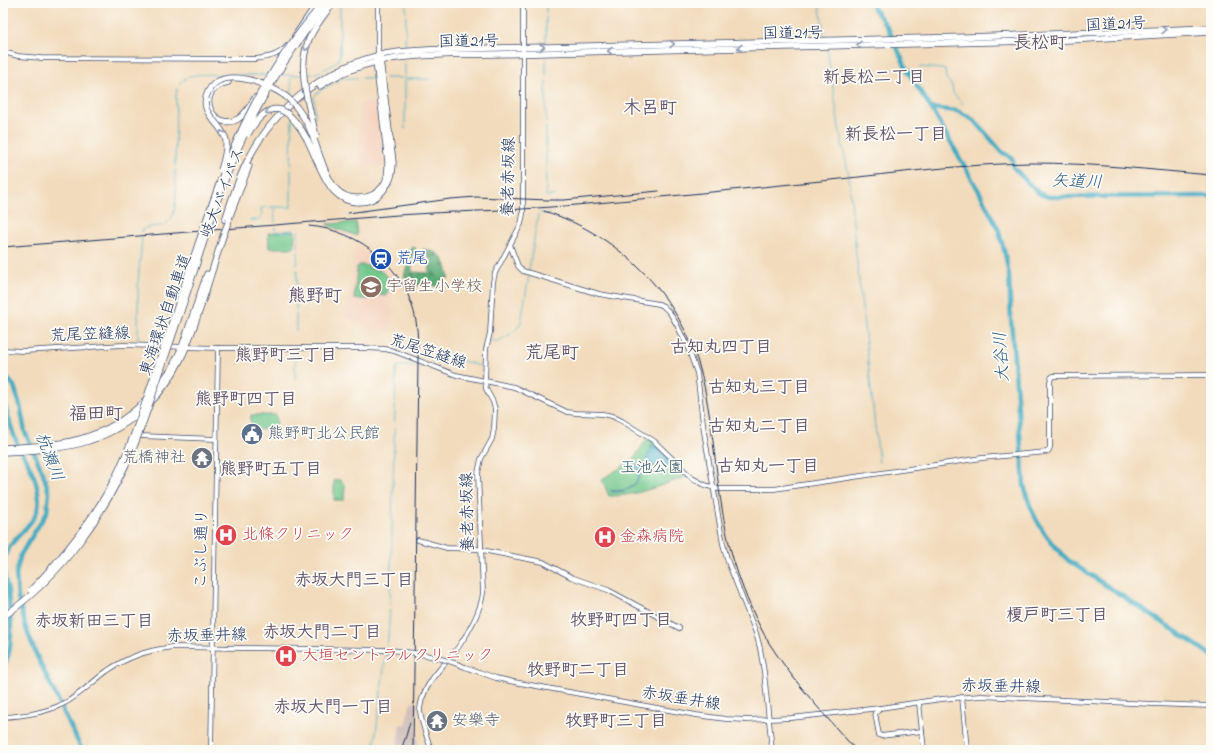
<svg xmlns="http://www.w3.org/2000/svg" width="1214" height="753" font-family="'Indie Flower','Klee One',sans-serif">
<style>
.built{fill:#f4d4bf}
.industrial{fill:#d0c0bb}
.forest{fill:url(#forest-firs);stroke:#3c6e6a}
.park{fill:#72c78b;stroke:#467b74}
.water{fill:#43abc2;stroke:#2f6d90}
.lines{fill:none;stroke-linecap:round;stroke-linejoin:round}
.stream{stroke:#43abc2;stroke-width:1}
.river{stroke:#43abc2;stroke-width:4.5}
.secondary-casing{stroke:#3b496c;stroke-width:5.5}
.primary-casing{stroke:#3b496c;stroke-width:6}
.highway-casing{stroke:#3b496c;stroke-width:7}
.secondary{stroke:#fff;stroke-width:4}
.primary{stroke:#fff;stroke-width:4.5}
.highway{stroke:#fff;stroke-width:5.5}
.rail{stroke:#1b2f5e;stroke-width:1}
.secondary-bridge-casing{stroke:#3b496c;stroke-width:5.5;stroke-linecap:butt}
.highway-bridge-casing{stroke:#3b496c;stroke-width:7;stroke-linecap:butt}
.secondary-bridge{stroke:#fff;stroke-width:4}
.highway-bridge{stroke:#fff;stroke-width:5.5}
.oneway{stroke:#8d97ae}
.labels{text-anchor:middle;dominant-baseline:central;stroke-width:3.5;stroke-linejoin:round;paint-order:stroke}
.street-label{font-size:16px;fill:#1b2f5e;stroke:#fdfcf7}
.transit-label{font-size:16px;fill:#164399;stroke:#fdfcf7;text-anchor:start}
.education-label{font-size:16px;fill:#785e54;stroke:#fdfcf7;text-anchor:start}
.service-label{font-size:16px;fill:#4e5e75;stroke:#fdfcf7;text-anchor:start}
.worship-label{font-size:16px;fill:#5b616d;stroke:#fdfcf7;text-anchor:end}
.park-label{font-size:16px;fill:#355d6c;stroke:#fdfcf7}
.health-label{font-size:16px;fill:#be3a42;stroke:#fdfcf7;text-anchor:start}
.neighbourhood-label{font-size:17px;font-weight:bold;fill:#64536a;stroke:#fdfcf7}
.water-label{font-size:17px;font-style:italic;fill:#295a81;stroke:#fdfcf7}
.quarter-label{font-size:18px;font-weight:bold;fill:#64536a;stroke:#fdfcf7}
</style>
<defs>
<pattern id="forest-firs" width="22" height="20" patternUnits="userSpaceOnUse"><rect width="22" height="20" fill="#5dac77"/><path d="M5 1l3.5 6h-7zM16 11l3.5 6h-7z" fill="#4c8c65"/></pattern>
</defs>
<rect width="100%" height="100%" fill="#fdfcf7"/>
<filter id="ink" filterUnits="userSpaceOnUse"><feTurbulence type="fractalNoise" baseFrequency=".025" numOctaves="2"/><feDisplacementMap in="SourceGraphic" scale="8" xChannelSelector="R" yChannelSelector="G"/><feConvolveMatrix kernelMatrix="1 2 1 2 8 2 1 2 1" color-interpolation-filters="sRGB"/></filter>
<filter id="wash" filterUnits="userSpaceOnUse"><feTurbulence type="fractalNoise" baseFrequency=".012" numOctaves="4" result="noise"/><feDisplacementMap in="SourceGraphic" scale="16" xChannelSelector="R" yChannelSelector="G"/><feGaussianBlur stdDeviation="0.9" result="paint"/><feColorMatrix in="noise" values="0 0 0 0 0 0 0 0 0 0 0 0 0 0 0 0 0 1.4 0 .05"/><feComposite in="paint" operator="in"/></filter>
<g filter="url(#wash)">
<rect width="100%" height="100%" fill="#f2dbbc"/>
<g class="built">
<path d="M360,102H377L385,167H362L359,165Z"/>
<path d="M357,246L371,255L382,265L395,283L390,289L392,331L365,329V322L354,321L344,318L346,308H348L355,247Z"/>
</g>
<path class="industrial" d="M411,702L417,703V736L419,750H390V747L397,745L400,724L405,725Z"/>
<path class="forest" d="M413,247L416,248L412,256V272L429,273L431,259H429L426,251L423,250V249C443,253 445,259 449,278L443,279L441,285L439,288L432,285H411L404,277L411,249Z"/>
<g class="park">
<path d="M356,222L357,236L327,225V224Z"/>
<path d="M294,230L295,231L294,248H269L268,233Z"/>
<path d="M360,265L369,266V268L381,271L390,279C390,285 387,289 387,295H370L369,299H354L357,267Z"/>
<path d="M251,415H276L277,430L250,429Z"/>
<path d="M648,437L687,475L686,477C661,485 635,497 609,496L602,479L633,460Z"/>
<path d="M336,480H340L345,486L344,500H334V481Z"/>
</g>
<path class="water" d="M652,444L657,446L678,466C672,467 666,464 661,465C655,465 649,468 644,470C634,486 633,492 612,492L610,490C620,492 634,490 638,478C639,476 637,471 637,469L635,470L630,466L635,464L639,466L645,463Z"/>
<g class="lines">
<g class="stream">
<path d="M819,3L825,37"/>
<path d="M406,12V3"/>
<path d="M546,13V3"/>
<path d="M546,43V17"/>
<path d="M405,48L406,16"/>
<path d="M827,48L840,134L849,176L854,235L879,462"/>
<path d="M919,67L942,69L945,70L946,78L952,86L953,93L963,104"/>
<path d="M908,72L912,71"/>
<path d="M226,75H267"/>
<path d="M279,75H301"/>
<path d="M307,75C313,75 333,67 337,61C339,59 339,58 340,55V3"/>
<path d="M546,76V56"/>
<path d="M405,77V63"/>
<path d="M291,78L292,95"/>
<path d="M362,78H374"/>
<path d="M385,78H402"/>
<path d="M180,83C190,71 208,75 222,75"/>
<path d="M315,118L314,97L317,93L342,78H357"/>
<path d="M405,123V79H430"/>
<path d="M546,123V81"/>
<path d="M405,129V126"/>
<path d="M175,166L176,96L177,89"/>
<path d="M291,166L292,120"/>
<path d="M546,169V127"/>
<path d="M546,171V196H555"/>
<path d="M555,204L556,201"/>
<path d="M270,207H291V170"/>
<path d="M274,209L275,222"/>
<path d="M552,212L553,211"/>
<path d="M540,213L551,214"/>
<path d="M250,220H258L262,216L261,208L267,207"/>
<path d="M275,227V230"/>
<path d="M142,232L143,229C149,225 158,228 165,224C180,217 175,185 175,170"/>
<path d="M275,232L294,231"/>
<path d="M298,247V231"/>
<path d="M297,265L298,251"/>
<path d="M529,270L538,215"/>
<path d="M296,310L297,270"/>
<path d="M296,331V314"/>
<path d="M491,340L497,342C505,337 517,332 521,322L529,275"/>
<path d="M138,341V282L142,238"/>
<path d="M430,362L443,357H448L484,367"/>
<path d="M420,366L423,365"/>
<path d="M295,380V350"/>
<path d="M390,605L396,370L398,366H416"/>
<path d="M387,648L390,610"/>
<path d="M374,750L386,651"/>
</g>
<g class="river">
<path d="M870,3L888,28L908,72L931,108L980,193L999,231L1006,258L1009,276L1011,320L1024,485C1031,516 1045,539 1069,561L1180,634L1211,655"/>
<path d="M931,108L957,111L967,116L975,121L1002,152L1010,157L1013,160V167L1035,190L1040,194L1049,197L1211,196"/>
<path d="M3,373L14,386L20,405L25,432L43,473L49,493L47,512L21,554L18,565L16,574L18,598L26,628L36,654L82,750"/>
<path d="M3,399C8,413 10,427 16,440C18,447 22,452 26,459C35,476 45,502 33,519C22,535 5,544 4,564C3,573 6,582 8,591C10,611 13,633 9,652C8,658 5,664 3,669"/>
</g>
</g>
</g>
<g filter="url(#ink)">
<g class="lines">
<g class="secondary-casing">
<g id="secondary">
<path d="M294,36L311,11L319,3"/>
<path d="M3,52L18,56L41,58L255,59C268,57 279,56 288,45"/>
<path d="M510,245L518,266L523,271L599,294L659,304L663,306L670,313L677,325L688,348L697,373L704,432L723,544L728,562L756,633L760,648L764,672L772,750"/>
<path d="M3,350L24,351L123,345L218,348H366L385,349L394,351L456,375L514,387L567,412L576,413L603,414L612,416L622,421L654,441L692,478L705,485L718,489H774L982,458L1047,452L1049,450L1050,447V382L1051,378L1053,376L1211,375"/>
<path d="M141,433L140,436L216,439"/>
<path d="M418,540L447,548L477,549L543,562L571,577L608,590L679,628"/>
<path d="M465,667L496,678L514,682L696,715L726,719L747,720L791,718L880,708L941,699L981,696L1153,704L1211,706"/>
<path d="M962,697L967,750"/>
<path d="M919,703L924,750"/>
<path d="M880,708L878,711L875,713L879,735L881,736L922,731"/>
<path d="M3,717C24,716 44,713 63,704C79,696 92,682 107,671C129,656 146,651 172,647L383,650"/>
<path d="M211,750L218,348"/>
<path d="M431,750C428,739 421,723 420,711C420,707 421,703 422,699C429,677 446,664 459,646C469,632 481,610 483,593L478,473L481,459L492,439L494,429L495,409L493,402L486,389L485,382L486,349L490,333L493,282L495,273L521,224L523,214V3"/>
</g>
</g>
<g class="primary-casing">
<path id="primary" d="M378,3V56"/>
</g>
<g class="highway-casing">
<g id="highway">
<path d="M228,82C192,90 213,133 238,119C246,114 251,105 255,98"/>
<path d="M320,86C374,50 437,55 499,54L1069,40L1211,32"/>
<path d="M307,139C314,153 324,181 334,191C348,206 373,206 385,188C391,181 393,171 393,162L380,60L378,56L376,61L388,162C388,171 388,179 383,186C372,201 348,202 336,189C325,176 319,153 313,137"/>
<path d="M229,218L249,166"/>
<path d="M225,220C232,199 238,178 249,158C276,106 328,66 385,54C408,50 432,50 455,49L968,37L1211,28"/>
<path d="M153,392L171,370L182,347L207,274"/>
<path d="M150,403C179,374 189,341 202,303C209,281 216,259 223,236"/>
<path d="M3,448C59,445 104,443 146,400"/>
<path d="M3,452C59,449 100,448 144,409"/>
</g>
</g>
<use href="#secondary" class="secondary"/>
<use href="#primary" class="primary"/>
<use href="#highway" class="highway"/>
<g class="rail">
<path d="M544,211C621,235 685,300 703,381C717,444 716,509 737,571C745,595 756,621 769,643C794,682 825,716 856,750"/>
<path d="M348,213L450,199L476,197L548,200H564L659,191"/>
<path d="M309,226C361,230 407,269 416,321C418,334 418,347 418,360L413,750"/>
<path d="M3,247L398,215C453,211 510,211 565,206C654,198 742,189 831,180C897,173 964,164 1031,163C1091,163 1151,170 1211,175"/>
<path d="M401,750L406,736L410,722"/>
</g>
<g class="secondary-bridge-casing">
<path id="secondary-bridge" d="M383,650C412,651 438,656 465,667"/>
</g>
<g class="highway-bridge-casing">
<g id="highway-bridge">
<path d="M248,134C271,95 288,106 307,139"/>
<path d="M316,136C309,106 296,69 309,39C315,26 324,15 333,3"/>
<path d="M221,170C224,161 227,150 226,140C222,122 197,114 208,92C221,64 272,84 289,99C300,110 308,123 313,137"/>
<path d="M223,236L229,220"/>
<path d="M31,590C60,560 87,528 108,491C130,452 143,409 157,367C170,328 183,289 196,250C208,216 219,181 234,147C256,95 286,46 323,3"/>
<path d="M3,617C61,576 104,516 132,451C144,423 153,393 163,364C176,326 189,288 201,250C209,227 216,203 225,180C250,115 284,56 328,3"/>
</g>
</g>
<use href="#secondary-bridge" class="secondary-bridge"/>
<use href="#highway-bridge" class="highway-bridge"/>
</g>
<defs><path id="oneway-chevron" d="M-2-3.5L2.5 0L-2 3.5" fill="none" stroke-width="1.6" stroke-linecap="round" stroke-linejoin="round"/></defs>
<g class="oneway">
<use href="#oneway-chevron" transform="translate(1164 30) rotate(-2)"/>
<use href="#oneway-chevron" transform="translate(672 44) rotate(-1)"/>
<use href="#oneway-chevron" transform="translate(859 45) rotate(179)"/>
<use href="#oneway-chevron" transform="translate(542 47) rotate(-2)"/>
<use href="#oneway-chevron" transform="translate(306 48) rotate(106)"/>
<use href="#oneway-chevron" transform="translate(740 48) rotate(178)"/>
<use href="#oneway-chevron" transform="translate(610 51) rotate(178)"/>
<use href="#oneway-chevron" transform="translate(268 112) rotate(158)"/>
<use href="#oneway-chevron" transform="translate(222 133) rotate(-119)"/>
</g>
</g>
<defs>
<g id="station-disc" transform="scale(1.15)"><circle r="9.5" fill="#1a4fb4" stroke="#fdfcf7"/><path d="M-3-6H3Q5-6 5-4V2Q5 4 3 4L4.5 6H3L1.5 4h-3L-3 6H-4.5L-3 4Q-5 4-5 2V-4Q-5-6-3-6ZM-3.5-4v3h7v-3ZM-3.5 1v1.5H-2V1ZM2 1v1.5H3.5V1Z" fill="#fff"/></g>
<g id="school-disc" transform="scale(1.15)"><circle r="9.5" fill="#8d6e63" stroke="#fdfcf7"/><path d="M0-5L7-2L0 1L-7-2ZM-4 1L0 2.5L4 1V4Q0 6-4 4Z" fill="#fff"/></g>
<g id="civic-disc" transform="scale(1.15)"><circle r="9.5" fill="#5c6f8a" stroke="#fdfcf7"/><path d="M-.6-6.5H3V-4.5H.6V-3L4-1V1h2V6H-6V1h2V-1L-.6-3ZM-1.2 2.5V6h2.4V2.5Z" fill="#fff"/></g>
<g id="temple-disc" transform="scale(1.15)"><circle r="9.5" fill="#6b7280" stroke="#fdfcf7"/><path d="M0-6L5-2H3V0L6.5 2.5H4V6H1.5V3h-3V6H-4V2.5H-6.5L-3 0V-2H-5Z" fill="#fff"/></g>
<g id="hospital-disc" transform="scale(1.15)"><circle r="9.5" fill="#e0444e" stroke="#fdfcf7"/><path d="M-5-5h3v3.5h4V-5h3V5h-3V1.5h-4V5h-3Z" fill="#fff"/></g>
</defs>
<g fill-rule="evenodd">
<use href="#station-disc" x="381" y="259"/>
<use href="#school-disc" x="371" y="287"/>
<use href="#civic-disc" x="252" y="434"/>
<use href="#temple-disc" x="202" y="458"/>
<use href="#hospital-disc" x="226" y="535"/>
<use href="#hospital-disc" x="605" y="537"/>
<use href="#hospital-disc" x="286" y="656"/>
<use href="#temple-disc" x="437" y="721"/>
</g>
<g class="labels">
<g class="street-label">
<text transform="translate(1116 25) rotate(-3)">国道21号</text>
<text transform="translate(793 34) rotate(-1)">国道21号</text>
<text transform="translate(469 42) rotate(-1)">国道21号</text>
<text transform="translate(509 177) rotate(-89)">養老赤坂線</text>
<text transform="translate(223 193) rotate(-69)">岐大バイパス</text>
<text transform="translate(166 315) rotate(-71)">東海環状自動車道</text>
<text transform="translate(90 335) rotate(-2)">荒尾笠縫線</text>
<text transform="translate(428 352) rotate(18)">荒尾笠縫線</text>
<text transform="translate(468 512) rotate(-91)">養老赤坂線</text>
<text transform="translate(202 549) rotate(-89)">こぶし通り</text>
<text transform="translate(207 636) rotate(-1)">赤坂垂井線</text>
<text transform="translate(1001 687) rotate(1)">赤坂垂井線</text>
<text transform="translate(681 699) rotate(9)">赤坂垂井線</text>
</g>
<g class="transit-label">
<text x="396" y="259">荒尾</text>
</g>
<g class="education-label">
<text x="386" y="287">宇留生小学校</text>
</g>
<g class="service-label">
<text x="268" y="434">熊野町北公民館</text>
</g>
<g class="worship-label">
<text x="186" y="458">荒橋神社</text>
<text x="452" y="721" text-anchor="start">安樂寺</text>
</g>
<g class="park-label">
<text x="652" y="468">玉池公園</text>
</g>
<g class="health-label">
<text x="242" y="535">北條クリニック</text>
<text x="620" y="537">金森病院</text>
<text x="302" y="656">大垣セントラルクリニック</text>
</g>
<g class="neighbourhood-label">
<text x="874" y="77">新長松二丁目</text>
<text x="896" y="134">新長松一丁目</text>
<text x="721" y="347">古知丸四丁目</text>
<text x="286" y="355">熊野町三丁目</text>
<text x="759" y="387">古知丸三丁目</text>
<text x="246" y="399">熊野町四丁目</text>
<text x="759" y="426">古知丸二丁目</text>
<text x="768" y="466">古知丸一丁目</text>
<text x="271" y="469">熊野町五丁目</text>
<text x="354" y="580">赤坂大門三丁目</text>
<text x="1057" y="615">榎戸町三丁目</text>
<text x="621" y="620">牧野町四丁目</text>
<text x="94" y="621">赤坂新田三丁目</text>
<text x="322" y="632">赤坂大門二丁目</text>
<text x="578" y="670">牧野町二丁目</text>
<text x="333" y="707">赤坂大門一丁目</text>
<text x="616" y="721">牧野町三丁目</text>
</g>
<g class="water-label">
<text transform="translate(1077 182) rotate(2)">矢道川</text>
<text transform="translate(1002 357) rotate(-94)">大谷川</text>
<text transform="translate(49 457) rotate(69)">杭瀬川</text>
</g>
<g class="quarter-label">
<text x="1040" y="44">長松町</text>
<text x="650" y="109">木呂町</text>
<text x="315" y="297">熊野町</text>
<text x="552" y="354">荒尾町</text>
<text x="96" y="415">福田町</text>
</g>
</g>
<rect width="1214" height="753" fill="none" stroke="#fdfcf7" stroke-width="16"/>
</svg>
